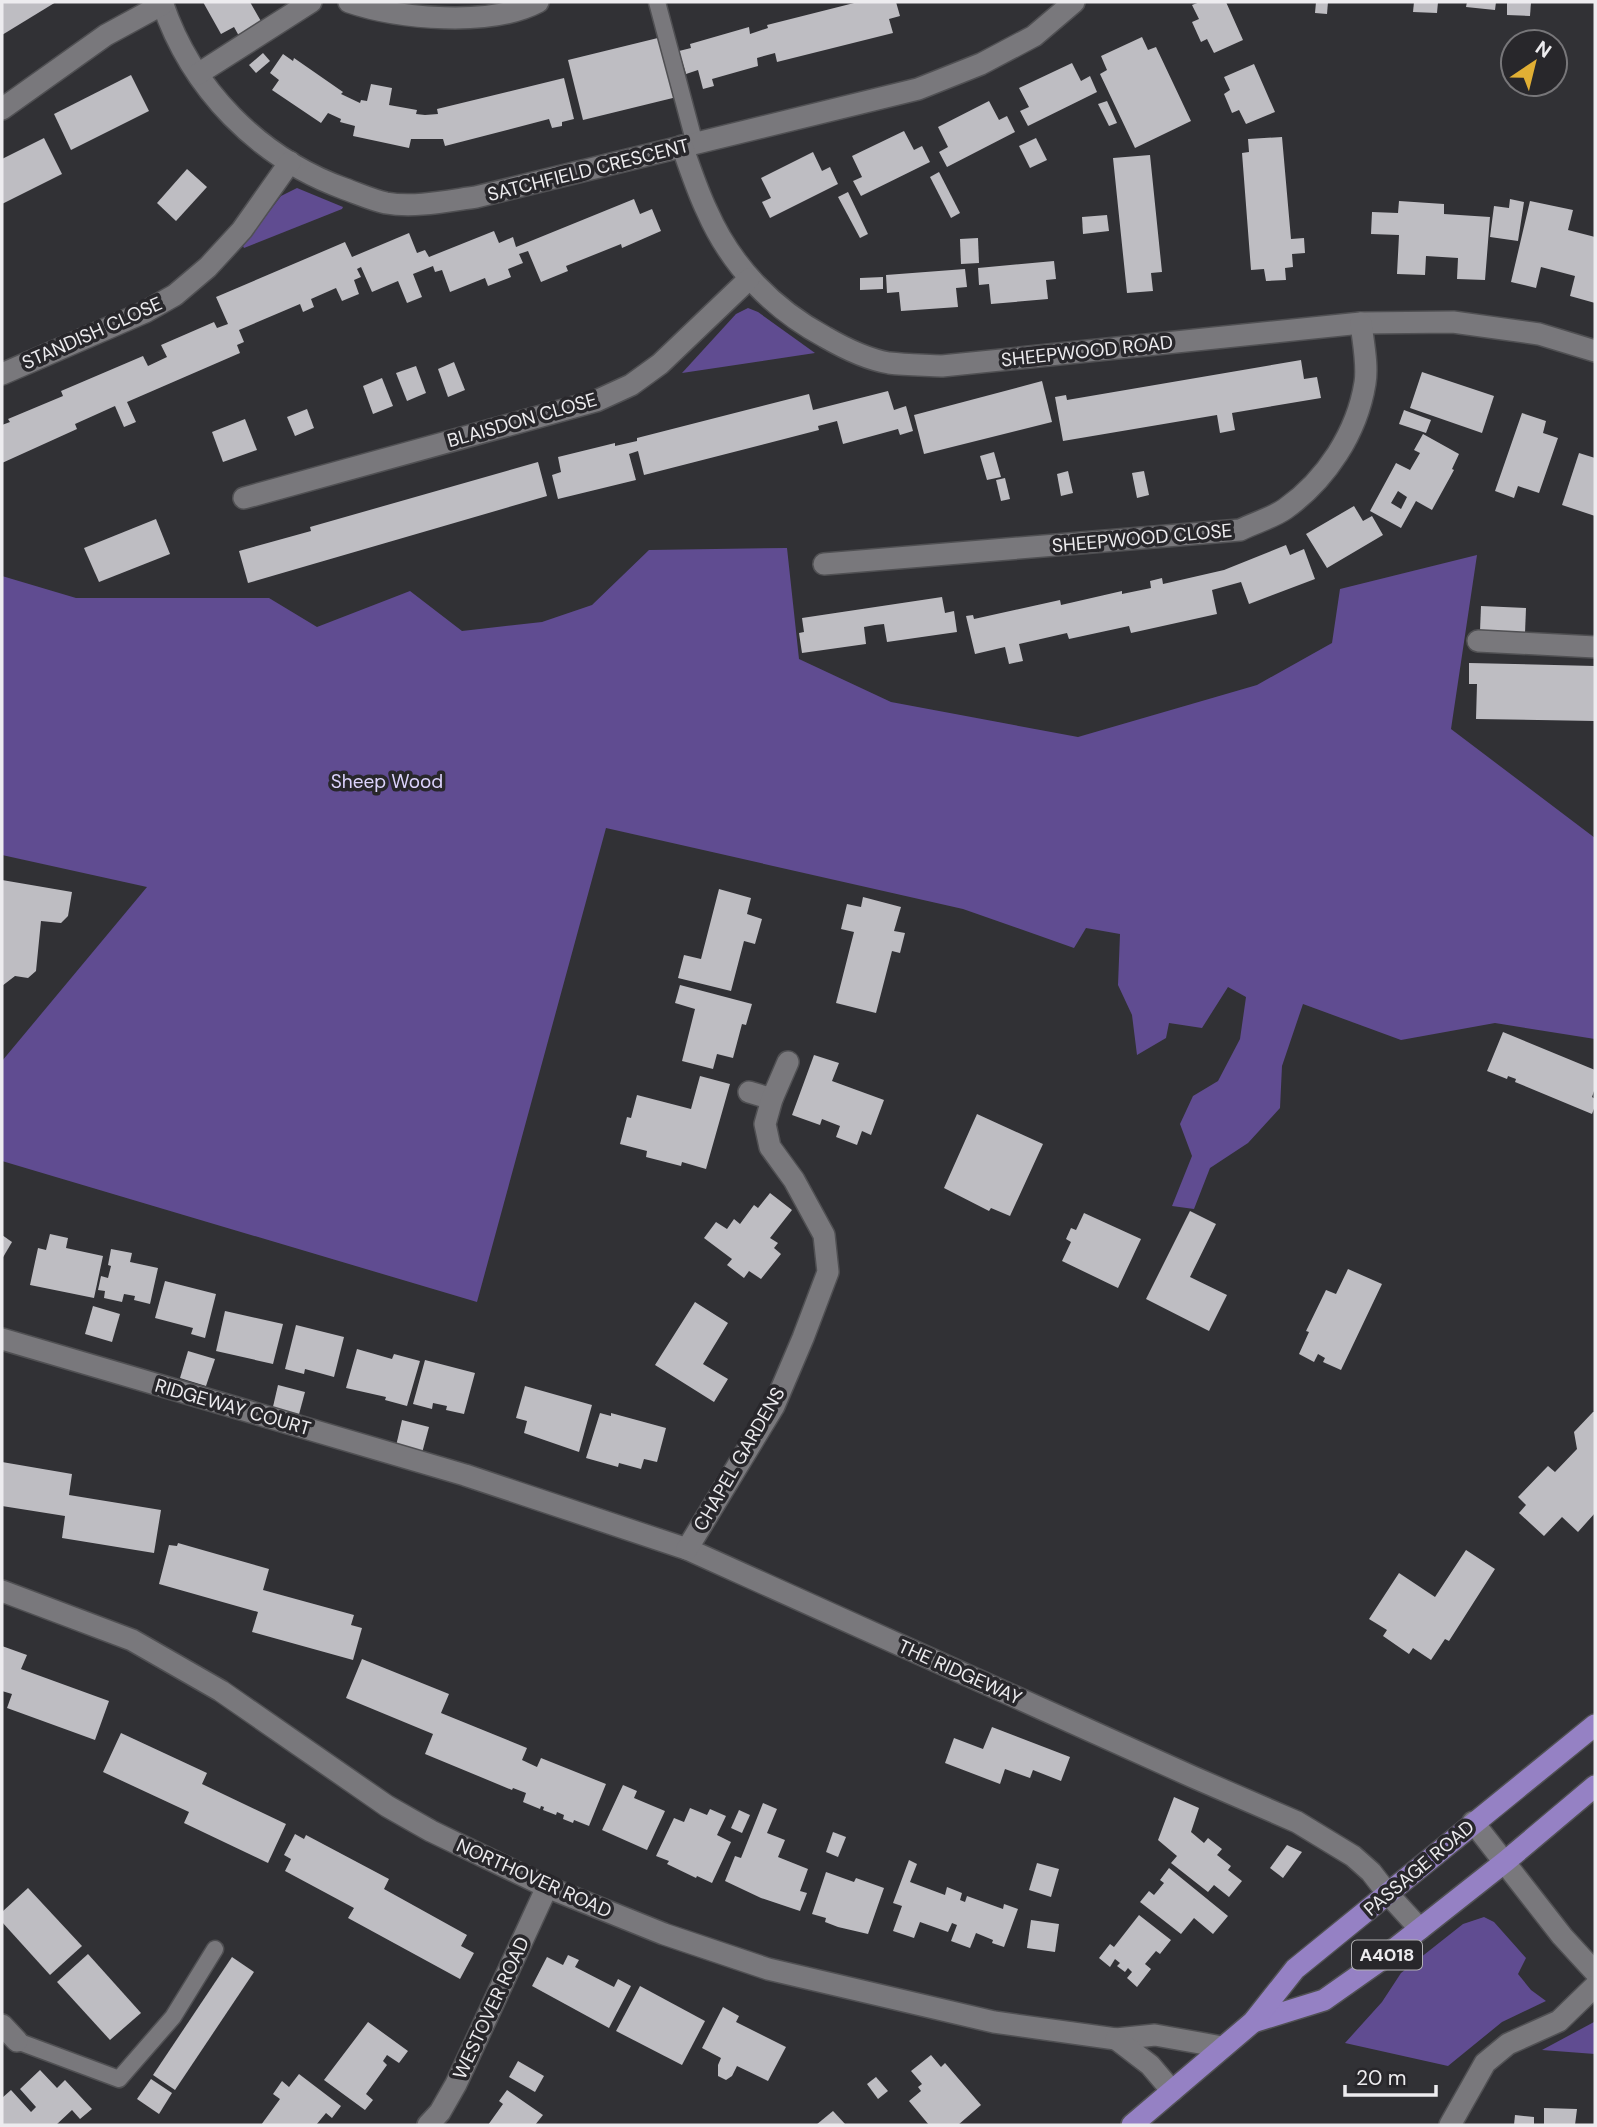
<svg xmlns="http://www.w3.org/2000/svg" width="1597" height="2127" font-family="'DM Sans',sans-serif">
<style>
.green{fill:#604c91}
.building{fill:#bebdc2;fill-rule:evenodd}
.lines{fill:none;stroke-linecap:round;stroke-linejoin:round}
.service-casing{stroke:#505053;stroke-width:19}
.minor-casing{stroke:#505053;stroke-width:24}
.primary-casing{stroke:#505053;stroke-width:24}
.service{stroke:#79787c;stroke-width:16}
.minor{stroke:#79787c;stroke-width:21}
.primary{stroke:#9581c4;stroke-width:21}
.labels{text-anchor:middle;dominant-baseline:central;stroke-width:7;stroke-linejoin:round;paint-order:stroke}
.shield{fill:#28272b;stroke:#b2b1b4;stroke-width:2}
.shield-label{font-size:18px;font-weight:bold;fill:#edecef}
.street-label{font-size:19px;fill:#edecef;stroke:#28272b}
.park-label{font-size:19px;fill:#dcd3fc;stroke:#28272b}
</style>
<rect width="100%" height="100%" fill="#313135"/>
<g class="green">
<path d="M297,188L343,207L342,209L244,248L243,246L281,196Z"/>
<path d="M748,308L758,312L815,353L682,373L736,314Z"/>
<path d="M787,548L799,659L891,702L1078,737L1257,685L1332,643L1340,589L1477,555L1451,729L1595,838V1039L1495,1023L1401,1040L1303,1004L1282,1066L1280,1108L1248,1143L1210,1168L1194,1209L1172,1206L1192,1156L1180,1124L1193,1096L1218,1081L1240,1039L1246,997L1228,987L1202,1028L1169,1023L1166,1038L1137,1055L1132,1015L1118,985L1120,934L1086,928L1074,948L963,909L606,828L477,1302L2,1161V1061L147,887L2,855V576L76,598H269L317,627L410,591L462,631L542,622L592,605L649,550Z"/>
<path d="M1484,1917L1494,1922L1526,1958L1518,1974L1531,1990L1546,2001L1502,2022L1448,2066L1345,2043L1382,2002L1401,1973L1463,1924Z"/>
<path d="M1594,2022L1595,2054L1542,2050Z"/>
</g>
<g class="building">
<path d="M2,2H56L2,35Z"/>
<path d="M203,2H250L262,23L239,36L234,27L221,34Z"/>
<path d="M858,2H896L900,16L889,19L893,33L777,62L775,53L757,58L758,66L712,79L714,86L703,89L698,70L686,74L679,51L691,48L690,44L749,27L750,34L768,28L767,25Z"/>
<path d="M1200,2H1226L1243,40L1214,53L1207,39L1201,42L1192,22L1199,19L1192,5Z"/>
<path d="M1316,2H1328L1327,14L1315,13Z"/>
<path d="M1414,2H1438L1437,13L1413,12Z"/>
<path d="M1467,2H1496L1495,10L1466,7Z"/>
<path d="M1507,2H1531L1530,16L1507,15Z"/>
<path d="M666,36L681,96L583,120L568,60Z"/>
<path d="M1142,37L1148,50L1156,47L1191,121L1135,148L1100,74L1107,70L1101,56Z"/>
<path d="M263,53L270,61L256,73L249,65Z"/>
<path d="M283,54L293,61L294,58L343,92L341,94L360,103L361,100L367,101L371,84L392,88L389,105L417,110L416,114L425,115L438,114L437,109L564,78L574,119L562,122V126L552,128L549,119L445,146L443,139H411L409,148L353,136L355,126L340,122L341,119L328,113L321,123L272,90L279,80L270,73Z"/>
<path d="M1072,63L1081,81L1090,76L1097,92L1028,126L1020,111L1029,107L1019,88Z"/>
<path d="M1254,64L1275,112L1246,124L1239,110L1232,113L1224,94L1230,90L1224,77Z"/>
<path d="M131,75L149,111L71,150L54,114Z"/>
<path d="M989,101L999,120L1007,116L1015,132L947,167L939,152L948,147L938,127Z"/>
<path d="M1107,101L1117,123L1109,126L1098,104Z"/>
<path d="M904,131L914,150L922,146L930,162L861,196L853,181L862,177L852,156Z"/>
<path d="M1282,137L1291,239L1304,238L1305,253L1292,254L1293,267L1285,268L1286,280L1266,281L1264,269L1251,270L1242,153L1249,152L1248,139Z"/>
<path d="M44,138L62,174L2,204V159Z"/>
<path d="M1036,138L1047,160L1030,168L1019,146Z"/>
<path d="M813,152L822,171L830,167L838,184L770,218L762,202L771,198L761,178Z"/>
<path d="M1150,155L1162,272L1151,273L1153,291L1127,293L1113,158Z"/>
<path d="M187,169L207,187L176,221L157,203Z"/>
<path d="M939,172L960,213L951,218L930,177Z"/>
<path d="M848,192L868,234L860,238L838,197Z"/>
<path d="M634,199L640,214L652,209L661,231L622,248L621,244L566,266L568,271L541,282L528,251L519,254L523,263L508,269L511,277L488,286L485,278L450,292L442,270L435,272L433,266L413,274L422,297L407,303L398,281L372,292L361,267L357,269L361,277L354,280L359,294L342,301L336,288L311,299L314,307L303,312L300,304L239,330L244,342L237,345L240,353L127,402L136,422L124,427L115,406L75,424L77,429L2,463V425L10,422L8,419L63,396L61,391L143,356L148,366L167,357L161,345L214,322L217,328L228,324L216,297L345,242L352,257L409,233L417,253L425,250L429,257L494,231L499,243L513,237L516,247Z"/>
<path d="M1510,199L1524,202L1518,241L1490,237L1494,206L1509,208Z"/>
<path d="M1399,201L1444,204V214L1490,217L1485,280L1457,279L1458,258L1426,256L1425,275L1397,274L1399,235L1371,234L1372,212L1398,213Z"/>
<path d="M1530,201L1573,210L1568,230L1595,237V303L1570,296L1575,276L1541,267L1536,288L1511,282Z"/>
<path d="M1107,215L1109,231L1083,234L1082,217Z"/>
<path d="M978,238L979,263L961,264L960,239Z"/>
<path d="M1054,261L1056,279L1046,280L1048,299L991,304L989,284L979,285L978,268Z"/>
<path d="M965,269L967,287L956,288L958,307L901,311L899,292L887,293L886,275Z"/>
<path d="M883,277V289L860,290V278Z"/>
<path d="M1301,360L1304,379L1317,377L1321,398L1232,413L1235,430L1220,433L1217,415L1063,441L1055,397L1066,395L1067,400Z"/>
<path d="M454,362L465,390L448,397L438,369Z"/>
<path d="M416,366L426,393L407,401L396,373Z"/>
<path d="M1422,372L1494,396L1482,433L1410,408Z"/>
<path d="M382,378L393,406L373,414L363,386Z"/>
<path d="M1042,381L1052,422L924,454L914,415Z"/>
<path d="M888,391L894,410L906,406L913,431L900,435L898,429L843,444L837,421L818,426L819,430L644,475L638,451L629,454L636,480L558,499L552,475L561,472L558,457L615,443V446L637,441V438L809,394L813,410Z"/>
<path d="M307,409L314,428L295,436L287,417Z"/>
<path d="M1404,410L1431,420L1426,433L1399,424Z"/>
<path d="M1522,413L1546,421L1543,433L1558,438L1539,493L1518,486L1514,498L1495,491Z"/>
<path d="M245,419L257,450L223,462L212,432Z"/>
<path d="M1423,434L1459,454L1452,469L1454,470L1432,510L1416,501L1401,528L1370,511L1396,463L1410,470L1420,453L1414,450ZM1398,491L1407,497L1401,509L1391,503Z"/>
<path d="M994,452L1001,477L987,480L980,456Z"/>
<path d="M1579,453L1595,458V516L1562,505Z"/>
<path d="M538,462L547,496L248,583L239,551L311,531L310,527Z"/>
<path d="M1068,471L1073,493L1061,496L1057,474Z"/>
<path d="M1144,471L1149,495L1137,498L1132,473Z"/>
<path d="M1005,478L1010,499L1001,501L996,480Z"/>
<path d="M1354,506L1363,521L1372,516L1383,535L1327,568L1306,534Z"/>
<path d="M156,519L170,554L99,582L84,548Z"/>
<path d="M1286,545L1290,555L1304,549L1315,579L1249,604L1241,582L1212,590L1217,614L1131,633L1129,626L1069,639L1067,633L1019,644L1023,661L1009,664L1005,647L975,654L966,616L973,615L974,619L1060,600L1061,605L1122,591V594L1151,588L1150,581L1162,578L1163,584L1224,570Z"/>
<path d="M942,597L945,613L954,611L957,632L887,642L884,624L875,625L864,627L866,644L802,653L799,633L804,632L802,618Z"/>
<path d="M1481,606L1526,608L1525,633L1480,631Z"/>
<path d="M1469,663L1595,666V721L1476,719L1477,684H1469Z"/>
<path d="M2,880L72,892L68,916L61,923L41,921L36,971L28,978L15,976L2,986Z"/>
<path d="M719,889L751,898L747,914L762,919L755,944L744,941L731,991L678,978L684,955L701,959Z"/>
<path d="M863,897L901,907L894,931L905,933L900,953L892,951L876,1013L836,1003L854,932L841,929L847,904L861,907Z"/>
<path d="M680,985L752,1004L746,1025L742,1024L733,1058L717,1054L713,1069L682,1061L695,1009L675,1003Z"/>
<path d="M1503,1032L1595,1070V1088L1592,1097L1595,1099V1106L1592,1114L1515,1082L1516,1079L1508,1076L1507,1079L1487,1071Z"/>
<path d="M814,1055L839,1063L832,1081L884,1100L871,1135L862,1131L857,1145L836,1137L840,1126L822,1119L820,1125L792,1115Z"/>
<path d="M700,1076L730,1084L706,1169L682,1162L681,1166L646,1157L647,1151L620,1144L627,1117L631,1118L637,1095L691,1109Z"/>
<path d="M977,1114L1043,1144L1010,1216L991,1208L989,1211L944,1188Z"/>
<path d="M770,1193L792,1210L770,1238L778,1243L774,1248L781,1254L761,1279L749,1271L744,1278L727,1265L732,1259L704,1238L716,1222L727,1229L734,1219L740,1224L754,1205L758,1208Z"/>
<path d="M1190,1211L1216,1224L1190,1277L1227,1295L1209,1331L1146,1299Z"/>
<path d="M1084,1213L1141,1239L1118,1288L1062,1261L1071,1242L1066,1239L1071,1228L1076,1230Z"/>
<path d="M50,1234L68,1238L66,1248L103,1256L94,1298L30,1285L38,1248L46,1250Z"/>
<path d="M2,1235L12,1242L2,1259Z"/>
<path d="M111,1249L132,1253L130,1262L158,1268L150,1304L134,1300L135,1296L124,1294L122,1302L104,1298L105,1291L98,1290L101,1276L108,1278L111,1266L108,1265Z"/>
<path d="M1348,1269L1382,1284L1341,1370L1323,1362L1325,1358L1318,1354L1314,1362L1299,1354L1309,1332L1306,1331L1326,1290L1336,1294Z"/>
<path d="M165,1281L216,1294L205,1338L191,1334L193,1328L155,1318Z"/>
<path d="M695,1302L728,1323L703,1364L728,1379L714,1402L655,1365Z"/>
<path d="M93,1306L120,1314L112,1342L85,1334Z"/>
<path d="M225,1311L283,1324L273,1364L216,1351Z"/>
<path d="M296,1325L344,1337L334,1377L305,1369L304,1374L285,1369Z"/>
<path d="M357,1349L392,1359L394,1354L420,1361L407,1406L385,1400L386,1397L346,1388Z"/>
<path d="M188,1351L215,1359L206,1386L180,1378Z"/>
<path d="M425,1360L475,1373L464,1414L446,1410L447,1406L433,1403L432,1409L413,1404Z"/>
<path d="M278,1385L305,1392L298,1418L272,1411Z"/>
<path d="M525,1386L592,1405L579,1452L524,1433L527,1421L516,1418Z"/>
<path d="M1593,1412H1595V1513L1578,1532L1562,1517L1544,1536L1519,1513L1526,1505L1518,1497L1548,1466L1555,1472L1577,1449L1574,1432Z"/>
<path d="M600,1413L611,1416V1413L666,1428L657,1462L644,1459L641,1469L619,1463L618,1467L586,1458Z"/>
<path d="M402,1420L429,1427L422,1453L396,1446Z"/>
<path d="M2,1462L72,1474L69,1495L161,1510L154,1553L62,1538L65,1516L2,1506Z"/>
<path d="M178,1543L269,1569L263,1590L354,1615L351,1625L362,1628L353,1660L252,1632L258,1612L159,1584L169,1545L177,1546Z"/>
<path d="M1466,1550L1495,1569L1449,1641L1445,1639L1431,1660L1413,1648L1409,1654L1383,1636L1387,1630L1369,1619L1399,1573L1435,1597Z"/>
<path d="M2,1646L27,1655L21,1669L109,1701L95,1740L7,1708L12,1694L2,1691Z"/>
<path d="M362,1659L449,1694L441,1713L527,1748L522,1760L537,1767L541,1758L606,1784L589,1826L574,1820L573,1823L563,1819L564,1815L557,1812L556,1815L543,1810L544,1807L541,1806L540,1809L523,1802L526,1793L513,1788L512,1790L425,1754L433,1734L346,1698Z"/>
<path d="M992,1727L1070,1757L1061,1781L1033,1770L1030,1778L1005,1769L1000,1784L945,1763L954,1738L983,1749Z"/>
<path d="M121,1733L207,1773L202,1784L286,1824L268,1863L184,1823L189,1812L103,1772Z"/>
<path d="M623,1785L637,1791L634,1798L665,1811L647,1850L602,1830Z"/>
<path d="M1174,1797L1199,1808L1191,1832L1204,1843L1208,1838L1222,1849L1217,1855L1231,1866L1228,1870L1242,1881L1229,1897L1214,1885L1208,1892L1171,1863L1177,1856L1158,1840Z"/>
<path d="M763,1803L777,1809L767,1833L785,1840L778,1857L808,1869L800,1891L807,1893L800,1911L761,1898L725,1881L735,1856L741,1858Z"/>
<path d="M690,1808L707,1815L710,1809L726,1816L717,1835L731,1842L712,1883L697,1876L696,1878L667,1864L669,1861L656,1856L674,1818L684,1822Z"/>
<path d="M739,1810L750,1815L742,1833L731,1828Z"/>
<path d="M833,1832L846,1837L838,1857L826,1852Z"/>
<path d="M295,1834L304,1839L306,1835L389,1879L384,1889L467,1935L461,1946L474,1953L460,1979L348,1918L354,1908L285,1871L291,1859L284,1855Z"/>
<path d="M1287,1845L1302,1852L1283,1878L1270,1868Z"/>
<path d="M909,1860L917,1864L910,1882L945,1895L947,1887L962,1893L960,1900L965,1902L967,1896L1003,1909L1004,1904L1018,1909L1004,1947L992,1943L993,1940L976,1933L970,1948L951,1941L957,1925L952,1923L948,1932L920,1922L914,1938L893,1931L902,1906L893,1903Z"/>
<path d="M1037,1863L1059,1869L1051,1897L1029,1890Z"/>
<path d="M1169,1868L1228,1916L1213,1934L1194,1918L1181,1934L1140,1902L1149,1891L1154,1895L1164,1883L1160,1880Z"/>
<path d="M826,1872L854,1882L856,1878L884,1888L868,1934L838,1927L825,1922L826,1918L812,1914Z"/>
<path d="M28,1888L82,1946L50,1975L2,1922V1912Z"/>
<path d="M1139,1915L1171,1940L1160,1954L1156,1951L1145,1964L1151,1969L1137,1987L1127,1978L1132,1972L1128,1968L1125,1972L1117,1966L1120,1963L1115,1959L1110,1967L1099,1958L1110,1944L1114,1947Z"/>
<path d="M1031,1920L1059,1924L1055,1952L1027,1948Z"/>
<path d="M88,1954L141,2013L110,2040L57,1982Z"/>
<path d="M568,1955L579,1960L575,1967L614,1987L618,1979L631,1986L609,2028L532,1986L547,1957L563,1965Z"/>
<path d="M232,1957L254,1972L175,2090L153,2075Z"/>
<path d="M640,1986L705,2021L682,2065L616,2031Z"/>
<path d="M723,2007L739,2016L736,2022L786,2047L768,2081L737,2066L732,2076L726,2080L718,2076V2065L721,2058L702,2048Z"/>
<path d="M368,2022L408,2051L399,2063L387,2055L383,2061L387,2065L366,2094L373,2100L365,2110L324,2080Z"/>
<path d="M931,2055L941,2067L945,2063L981,2105L958,2125H929L909,2101L921,2091L918,2087L922,2084L911,2071Z"/>
<path d="M518,2061L544,2076L535,2092L509,2077Z"/>
<path d="M40,2070L57,2088L65,2080L92,2109L80,2119L72,2110L56,2125H2V2098L11,2090L31,2112L36,2107L20,2089Z"/>
<path d="M299,2074L341,2106L332,2118L326,2113L316,2125H261L280,2099L273,2094L282,2081L289,2087Z"/>
<path d="M876,2077L888,2091L878,2099L867,2084Z"/>
<path d="M151,2079L172,2093L159,2114L137,2099Z"/>
<path d="M507,2090L543,2115L535,2125H488L503,2104L499,2101Z"/>
<path d="M1544,2108L1577,2109L1575,2125H1544Z"/>
<path d="M833,2111L846,2125H816Z"/>
<path d="M1515,2115L1534,2117V2125H1514Z"/>
</g>
<g class="lines">
<g class="service-casing">
<g id="service">
<path d="M657,2L695,144"/>
<path d="M17,2041L119,2079L173,2017L215,1949"/>
</g>
</g>
<g class="minor-casing">
<g id="minor">
<path d="M162,2C191,89 259,158 345,189C359,194 372,200 386,203C415,208 447,201 476,197L918,89L981,64L1034,36L1074,2"/>
<path d="M349,2C399,19 491,27 538,2"/>
<path d="M198,74L311,2"/>
<path d="M2,109L106,35L163,4"/>
<path d="M682,146C690,168 697,190 707,211C731,266 773,309 825,337C844,348 866,359 889,363C906,365 924,365 942,366L1361,323L1453,322L1539,334L1595,351"/>
<path d="M2,374L145,312L175,295L208,267L242,230L290,162"/>
<path d="M244,498L596,401L631,385L660,364L749,279"/>
<path d="M824,564L1240,530C1254,523 1272,518 1285,509C1326,480 1357,433 1365,383C1368,365 1363,342 1361,323"/>
<path d="M1478,641L1595,647"/>
<path d="M749,1092L772,1099"/>
<path d="M2,1339L465,1475L687,1549L1193,1777L1297,1822L1353,1856L1371,1872L1388,1894L1420,1929"/>
<path d="M687,1549L774,1406L803,1338L828,1272L824,1235L794,1180L770,1147L765,1124L772,1099L788,1062"/>
<path d="M2,1591L132,1640L221,1691L387,1806L431,1831L547,1887L664,1934L768,1969L994,2022L1116,2039L1155,2035L1222,2047"/>
<path d="M1473,1822L1562,1936L1595,1972"/>
<path d="M2,2025L17,2041"/>
<path d="M1116,2039L1150,2065L1172,2091"/>
<path d="M428,2125L440,2112L456,2084L547,1887"/>
<path d="M1450,2125L1485,2063L1508,2044L1559,2021L1595,1986"/>
</g>
</g>
<g class="primary-casing">
<g id="primary">
<path d="M1253,2022L1324,2000L1378,1962L1506,1861L1595,1786"/>
<path d="M1132,2125L1253,2022L1295,1969L1595,1725"/>
</g>
</g>
<use href="#service" class="service"/>
<use href="#minor" class="minor"/>
<use href="#primary" class="primary"/>
</g>
<g class="labels">
<rect class="shield" x="1352" y="1940.5" width="70" height="29" rx="5"/>
<g class="shield-label">
<text x="1387" y="1955">A4018</text>
</g>
<g class="street-label">
<text transform="translate(588 170) rotate(-14)">SATCHFIELD CRESCENT</text>
<text transform="translate(92 333) rotate(-24)">STANDISH CLOSE</text>
<text transform="translate(1087 351) rotate(-6)">SHEEPWOOD ROAD</text>
<text transform="translate(522 420) rotate(-16)">BLAISDON CLOSE</text>
<text transform="translate(1142 538) rotate(-5)">SHEEPWOOD CLOSE</text>
<text transform="translate(233 1407) rotate(16)">RIDGEWAY COURT</text>
<text transform="translate(739 1459) rotate(-60)">CHAPEL GARDENS</text>
<text transform="translate(960 1672) rotate(24)">THE RIDGEWAY</text>
<text transform="translate(1419 1868) rotate(-40)">PASSAGE ROAD</text>
<text transform="translate(534 1878) rotate(24)">NORTHOVER ROAD</text>
<text transform="translate(491 2008) rotate(-65)">WESTOVER ROAD</text>
</g>
<g class="park-label">
<text x="387" y="781">Sheep Wood</text>
</g>
</g>
<rect width="1597" height="2127" fill="none" stroke="#edecef" stroke-width="7"/>
<g transform="translate(1534 63) rotate(35)"><circle r="33" fill="#28272b" stroke="#777679" stroke-width="2"/>
<path d="M0-5L12 26L0 18L-12 26Z" fill="#e1af34"/>
<text y="-10" font-size="19" font-weight="bold" text-anchor="middle" fill="#edecef">N</text>
</g>
<path d="M1345 2085v10h91v-10" fill="none" stroke="#edecef" stroke-width="3.5"/>
<text x="1356" y="2085" font-size="21" fill="#edecef" stroke="#28272b" stroke-width="5" paint-order="stroke">20 m</text>
</svg>
